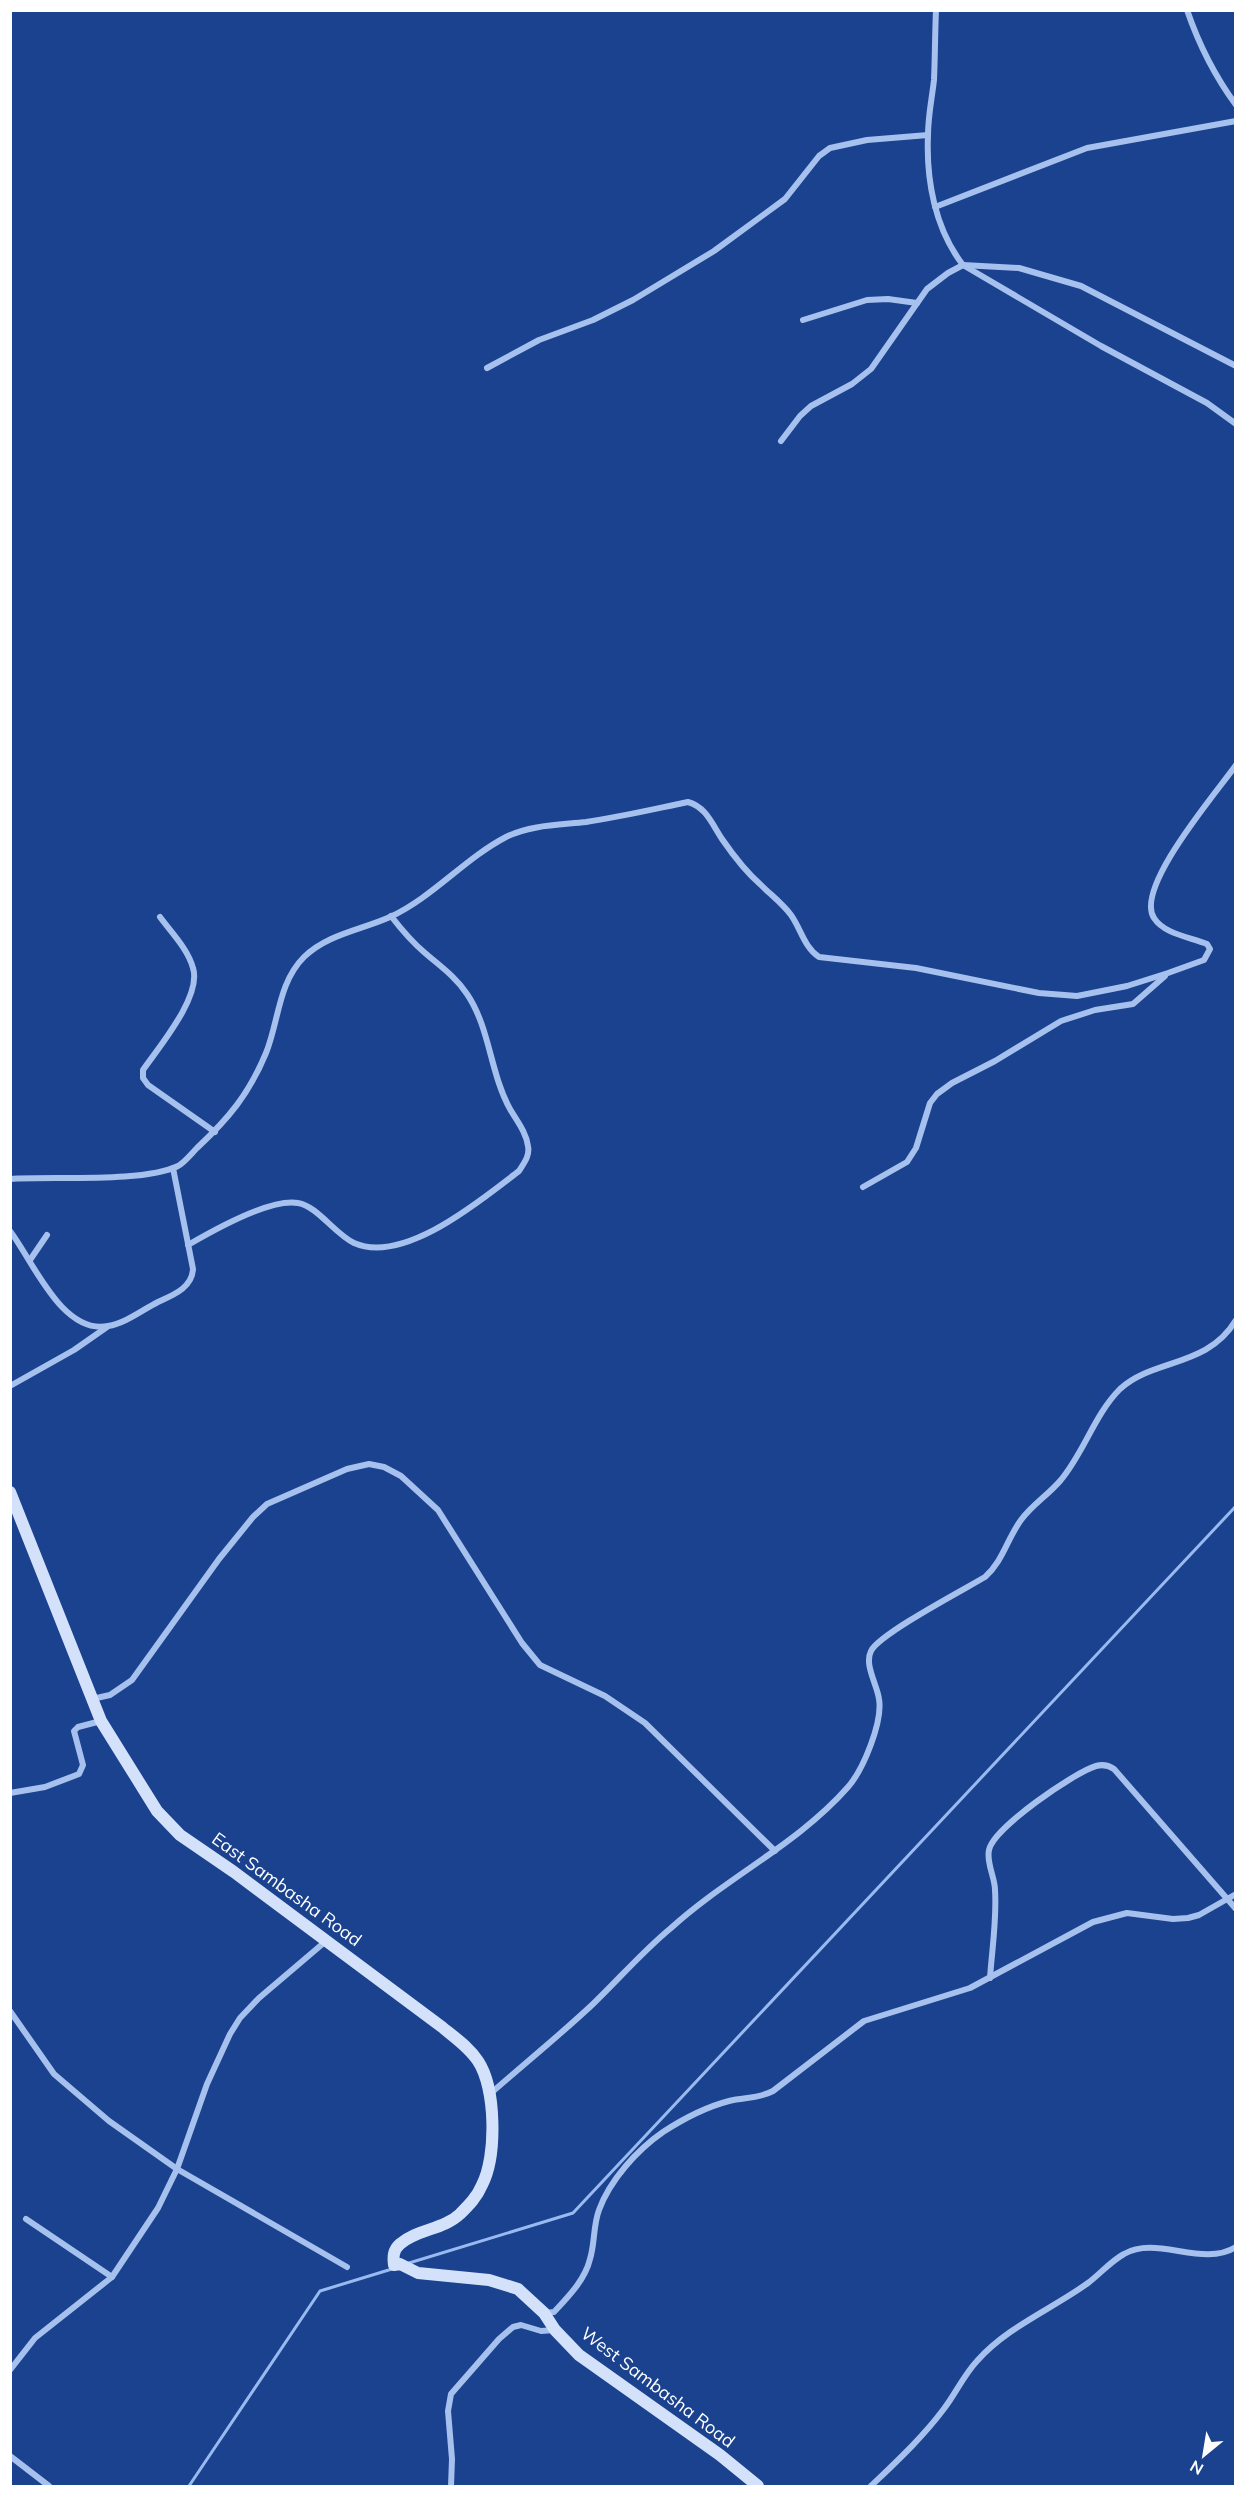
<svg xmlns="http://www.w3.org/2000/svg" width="1246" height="2497" font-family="Mulish,sans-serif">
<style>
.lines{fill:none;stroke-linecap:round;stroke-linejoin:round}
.stream{stroke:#99baf0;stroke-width:3}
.street{stroke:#a7c1ee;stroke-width:6}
.secondary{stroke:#d4e1fa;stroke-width:12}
.labels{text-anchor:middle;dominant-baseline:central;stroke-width:4.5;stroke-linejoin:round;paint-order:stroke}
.street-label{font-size:18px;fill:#fff;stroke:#1a428e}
</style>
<rect width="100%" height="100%" fill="#1a428e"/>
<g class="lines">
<g class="stream">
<path d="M409,2263L573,2213L1236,1506"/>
<path d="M189,2486L320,2291L392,2269"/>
</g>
<g class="street">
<path d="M936,10C935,33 935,57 934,80C932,98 928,116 928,135C926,180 935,229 963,265L1101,346L1207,403L1236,424"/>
<path d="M1187,10C1199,45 1214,75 1236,105"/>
<path d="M935,207L1087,148L1236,121"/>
<path d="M803,320L867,300L888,299L917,303"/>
<path d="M487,368L539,340L593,320L633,300L714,251L785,199L819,156L830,148L867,140L928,135"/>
<path d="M781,441L800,416L811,406L852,384L871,369L927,289L948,273L963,265L1019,268L1081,286L1236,366"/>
<path d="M160,917C171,932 188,949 193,968C202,996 159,1047 143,1070V1078L148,1085L215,1132"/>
<path d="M10,1179C52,1176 143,1183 178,1166C185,1162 191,1154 197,1148C229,1118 249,1094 266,1053C279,1021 278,983 304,957C328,934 361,930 390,917C433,897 464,859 506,837C530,825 559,825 586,822C620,817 654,809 688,802C706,807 712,824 722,839C733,855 746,872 761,885C771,895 782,903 791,915C801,929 804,947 819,957L916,968L1039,993L1077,996L1127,986L1168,973L1204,960L1210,949L1207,944C1190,937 1164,934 1154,918C1134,888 1217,792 1236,765"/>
<path d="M863,1187L907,1162L916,1148L930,1103L937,1094L952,1083L995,1061L1061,1021L1095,1010L1133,1004L1165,976"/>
<path d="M10,1231C33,1261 62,1335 108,1326C126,1323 142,1310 158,1302C173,1295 192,1288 193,1269L173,1168"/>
<path d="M188,1245C212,1231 271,1198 298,1203C317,1206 335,1234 354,1243C404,1265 481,1200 519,1171C524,1163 530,1156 528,1146C526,1132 517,1121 510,1109C490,1073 490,1028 467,994C456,977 440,966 425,953C412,942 401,929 391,916"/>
<path d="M30,1260L47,1235"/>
<path d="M10,1386L74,1350L107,1327"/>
<path d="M92,1699L110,1695L132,1680L219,1559L253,1517L267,1504L347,1469L369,1464L384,1467L401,1476L438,1510L522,1643L540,1665L605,1696L645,1723L775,1851"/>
<path d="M10,1793L45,1787L79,1774L83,1765L74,1731L78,1727L101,1721"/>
<path d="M990,1978C992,1949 997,1919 995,1890C995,1877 986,1863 989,1850C993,1828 1075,1772 1096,1766C1103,1764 1108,1765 1114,1769L1236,1909"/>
<path d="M10,2011L54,2074L109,2121L177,2169L347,2267"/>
<path d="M490,2094C524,2064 560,2035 593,2004C619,1979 643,1951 671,1928C727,1877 798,1844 848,1787C863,1770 883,1722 879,1699C877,1684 864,1665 871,1651C879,1634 965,1589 985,1577C1003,1561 1007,1539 1021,1520C1032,1505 1048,1495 1060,1481C1084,1453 1094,1415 1120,1389C1154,1358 1207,1368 1236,1320"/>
<path d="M26,2219L112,2277"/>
<path d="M544,2313L554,2312C568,2297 585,2280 590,2259C595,2243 593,2226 599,2210C610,2180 637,2150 663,2132C683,2119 706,2107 729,2101C745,2097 758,2099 773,2091L864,2021L970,1988L1093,1922L1127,1913L1173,1919L1188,1918L1199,1915L1236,1894"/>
<path d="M10,2370L35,2338L112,2277L158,2208L177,2169L207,2084L230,2034L240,2018L259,1998L326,1941"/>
<path d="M10,2456L49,2486"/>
<path d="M451,2486L452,2459L448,2411L451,2394L499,2339L513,2327L521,2325L541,2331L555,2330"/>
<path d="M871,2486C896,2462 922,2438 943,2410C955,2395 963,2376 977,2361C1007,2327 1052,2309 1088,2283C1100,2274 1111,2261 1124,2254C1157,2235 1202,2268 1236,2247"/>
</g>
<path class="secondary" d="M10,1492L101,1721L157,1811L180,1835L234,1872L442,2027C454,2037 469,2047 478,2061C496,2088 497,2156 482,2185C477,2197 469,2205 460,2214C443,2230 417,2229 400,2244C393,2250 393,2257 394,2265L400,2264L418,2273L489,2280L518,2289L544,2313L555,2330L579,2355L720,2455L758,2486"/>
</g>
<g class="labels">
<g class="street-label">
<text transform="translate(287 1889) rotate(36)">East Sambasha Road</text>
<text transform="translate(658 2387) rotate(37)">West Sambasha Road</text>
</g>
</g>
<rect width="1246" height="2497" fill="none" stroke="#ffffff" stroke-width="24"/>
<g transform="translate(1204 2455) rotate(210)" stroke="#1a428e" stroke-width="4.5" paint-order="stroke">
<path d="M0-4.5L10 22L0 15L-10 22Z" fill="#ffffff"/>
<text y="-9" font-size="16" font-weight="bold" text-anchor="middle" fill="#ffffff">N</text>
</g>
</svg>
